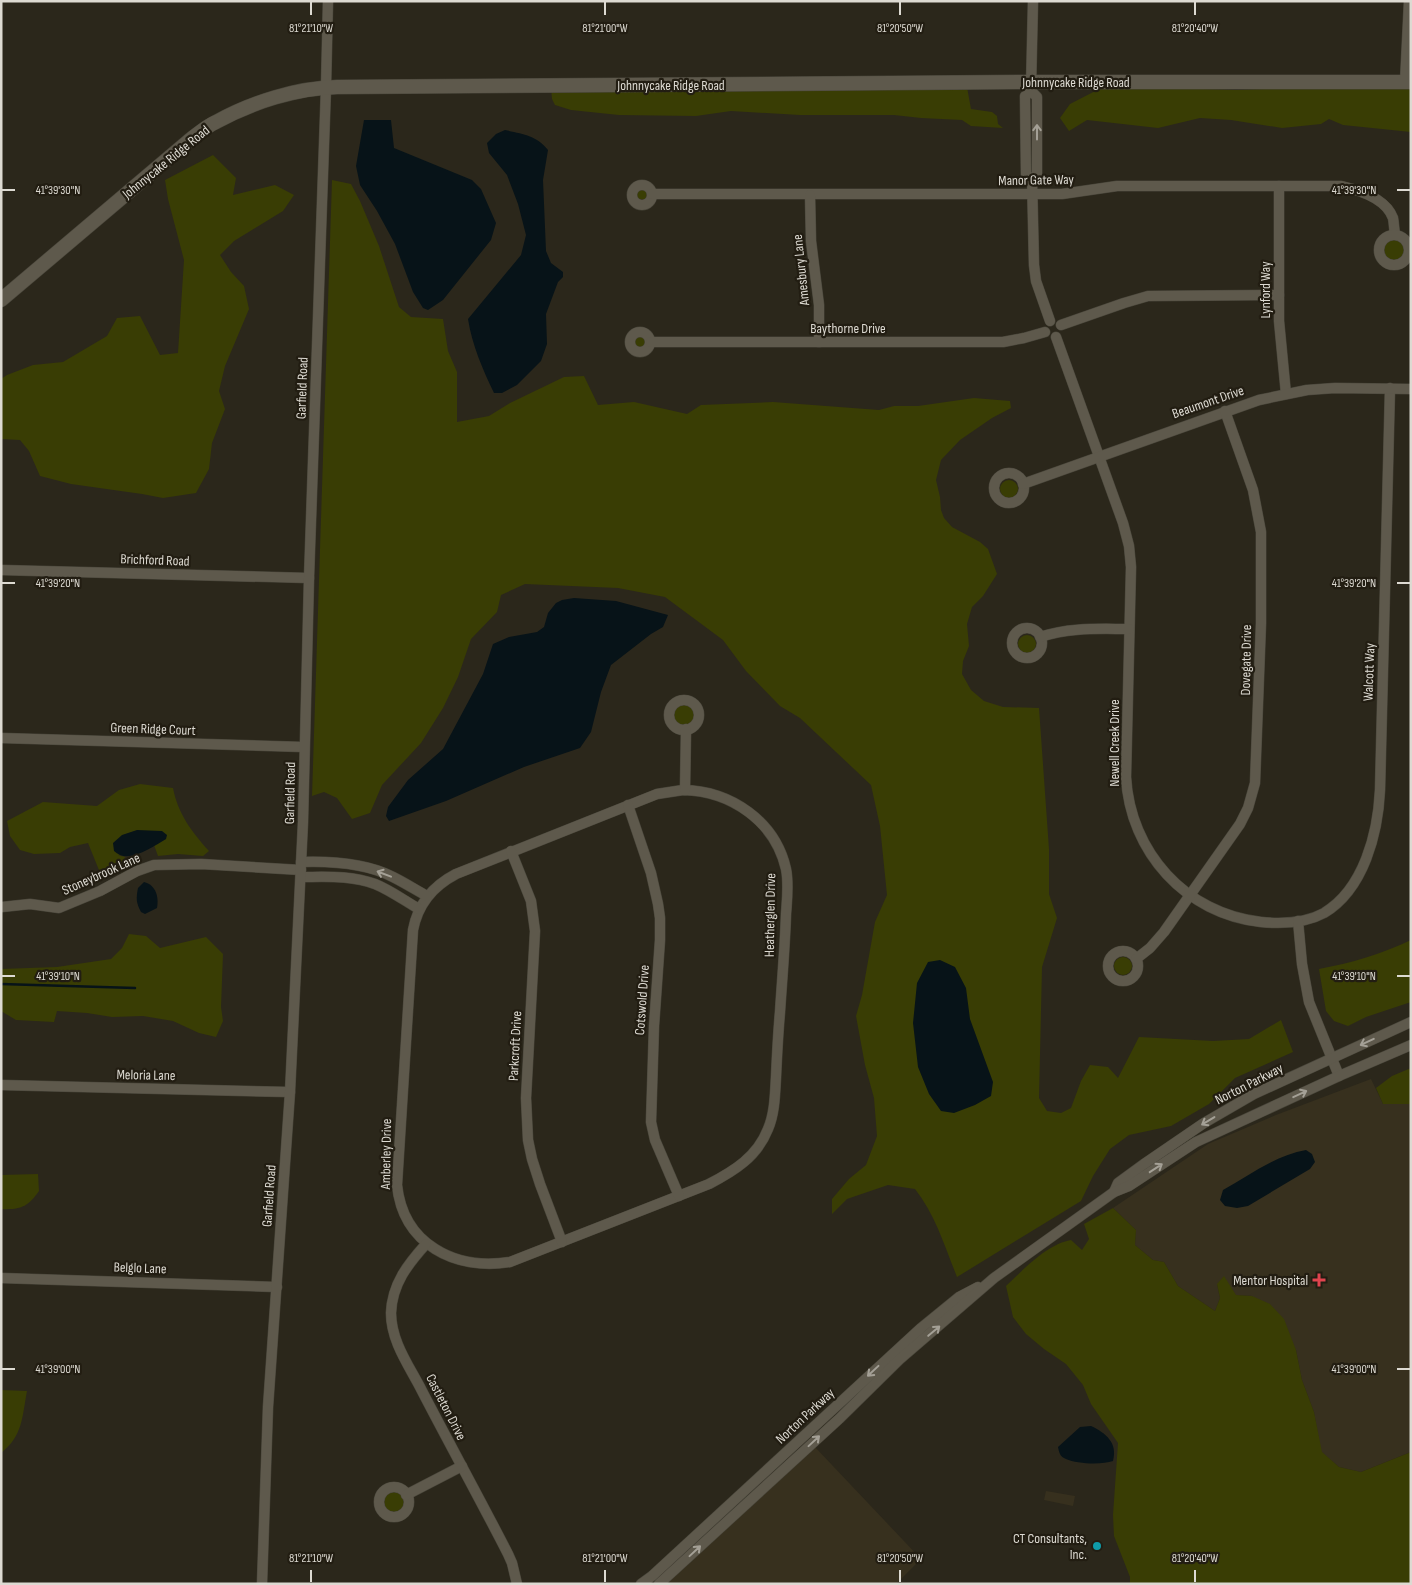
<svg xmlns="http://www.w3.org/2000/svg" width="1412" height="1585" font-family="'Sofia Sans Condensed',sans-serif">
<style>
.built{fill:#37301e}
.green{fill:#393d04}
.water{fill:#071318}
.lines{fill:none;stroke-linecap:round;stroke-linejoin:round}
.stream{stroke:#071318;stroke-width:2.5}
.minor-casing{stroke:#48453a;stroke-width:11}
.secondary-casing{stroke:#48453a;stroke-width:15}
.minor{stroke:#5e594c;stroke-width:10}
.secondary{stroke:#5e594c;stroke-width:14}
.oneway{stroke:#a4a096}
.ticks{fill:none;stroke:#dddad2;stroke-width:2}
.health-dot{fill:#e0444e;stroke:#221d12;stroke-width:2}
.culture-dot{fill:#0f9aa8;stroke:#221d12;stroke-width:2}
.labels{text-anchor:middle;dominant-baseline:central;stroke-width:4.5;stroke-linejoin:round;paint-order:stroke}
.street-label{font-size:14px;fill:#dddad2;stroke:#221d12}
.poi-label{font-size:14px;fill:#dddad2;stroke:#221d12;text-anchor:end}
.ticks-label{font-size:12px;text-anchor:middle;fill:#dddad2;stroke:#221d12;stroke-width:4.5;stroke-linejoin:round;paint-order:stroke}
</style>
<rect width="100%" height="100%" fill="#2b271b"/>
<g class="built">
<path d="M1371,1079L1383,1104H1411V1452L1361,1472L1339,1467L1321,1452L1314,1412L1302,1380L1296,1350L1252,1296L1236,1295L1217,1284L1220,1298L1215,1311L1178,1286L1164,1262L1153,1260L1135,1245L1136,1230L1113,1208L1208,1144L1276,1115Z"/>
<path d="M814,1446L921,1559L896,1584H663Z"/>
<path d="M1046,1491L1075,1496L1073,1506L1044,1500Z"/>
</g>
<g class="green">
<path d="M1105,86L1236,90L1292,88L1411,89V132L1343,125L1329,119L1321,124L1282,128L1231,120L1200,118L1158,128L1087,120L1069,131L1060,118L1070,104Z"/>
<path d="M967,87L971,109L992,112L997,116L998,124L1003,128L971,126L962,120L921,118L894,115H800L731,111L696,116L619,115L571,110L555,105L552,99L551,88Z"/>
<path d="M213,155L236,178L233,195L275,185L294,195L283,211L234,241L220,255L231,272L244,286L249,309L225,366L219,391L225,409L212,443L209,469L196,493L163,498L142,494L71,484L40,476L29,451L20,440L1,439V379L7,375L33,365L63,362L107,336L117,318L140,316L160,355L178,353L184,260L168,199L165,180Z"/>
<path d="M332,180L351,184L360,201L379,246L399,307L411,317L443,319L448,351L457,372V422L489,416L510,403L564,377L584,376L598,405L634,402L687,414L701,405L773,402L879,410L894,406H918L974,398L1010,401L1011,408L992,418L960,440L941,460L936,480L940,497L941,510L944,518L952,527L980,542L988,549L997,574L983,596L972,607L967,624L969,646L963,661L962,674L971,690L984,701L1003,707L1039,708L1049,849V894L1057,918L1042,967L1039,1098L1047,1111L1061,1113L1071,1108L1081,1081L1090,1065L1108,1067L1118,1078L1139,1037L1213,1041L1249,1039L1281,1020L1293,1052L1235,1078L1209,1104L1171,1126L1129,1135L1110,1149L1093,1176L1081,1201L957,1277C945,1247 935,1214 915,1189L888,1185L847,1199L832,1214V1199L849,1179L866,1165L877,1136L874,1098L865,1065L856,1016L862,995L875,922L887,895L880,826L871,785L800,718L780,706L746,671L723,640L665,597L618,588L525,584L501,595L497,612L471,639L458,677L443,708L421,743L382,785L370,813L352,819L337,798L324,792L312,796Z"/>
<circle cx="642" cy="194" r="5.5"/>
<circle cx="1394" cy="250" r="10"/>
<circle cx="640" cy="342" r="5.5"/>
<circle cx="1009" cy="489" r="9"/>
<circle cx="1027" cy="644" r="9"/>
<circle cx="684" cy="714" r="11"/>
<path d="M140,784L173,788C178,814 192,832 209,851L203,856L178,854L158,856L154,845L166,839L118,855L125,857L124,866L114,873L101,875L88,843L70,847L60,853L34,854L20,850L10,836L7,821L43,802L97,806L119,790Z"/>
<path d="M129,934L146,936L160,948L206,937L223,954L221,1007L223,1021L216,1037L199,1033L173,1021L143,1016L112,1017L87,1013L57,1011L54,1022L16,1020L1,1011V969L57,967L111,959L122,948Z"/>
<path d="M1411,940V1002L1366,1017L1348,1026L1334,1021L1326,1011L1319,969C1351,963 1382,954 1411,940Z"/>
<circle cx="1123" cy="966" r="9"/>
<path d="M1411,1068V1104H1383L1376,1088L1392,1076Z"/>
<path d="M38,1174L39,1191C28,1207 20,1210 1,1209V1175Z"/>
<path d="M1113,1208L1136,1230L1135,1245L1153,1260L1164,1262L1178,1286L1215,1311L1220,1298L1217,1284L1224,1276L1236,1295L1252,1296L1270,1304L1284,1319L1296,1350L1302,1380L1314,1412L1322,1452L1339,1467L1361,1472L1411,1452V1584H1130V1577L1114,1536L1113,1515L1118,1443L1091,1404L1083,1385L1066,1364L1044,1349L1026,1334L1013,1317L1006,1286C1023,1270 1047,1244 1071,1240L1082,1250L1089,1239L1084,1224Z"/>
<path d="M1,1390L27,1391C22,1417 23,1436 1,1453Z"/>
<circle cx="394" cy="1502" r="10"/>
</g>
<g class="water">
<path d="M364,120H391L394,148L472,180L481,189L496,223L491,240L443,300L428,310L423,308L413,292L395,244L377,211L360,185L356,166Z"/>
<path d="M505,130C523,134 536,135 548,150L543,180L546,251L551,263L563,272V277L558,282L546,314L547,344L541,361L517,385L502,393H494C483,370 472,345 468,319L521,255L526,235L518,204L507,175L489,153L487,143L496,134Z"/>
<path d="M574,598L616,601L668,615L663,627L651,634L611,665L601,692L591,732L580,748L524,767L446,801L389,821L386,816L388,807L408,780L443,749L483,674L493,644L509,637L537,632L544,627L548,613L556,603L562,600Z"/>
<path d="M137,830L162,831L167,835L166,839C152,847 128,865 114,851L113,843L122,835Z"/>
<path d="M144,882C156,885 159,897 157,908L145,914L141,912C136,903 136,898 138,888Z"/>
<path d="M940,960L955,967L966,988L970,1019L993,1082L991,1096L975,1105L954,1113L941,1111L929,1094L918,1067L913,1023L917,983L928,962Z"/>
<path d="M1306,1150L1312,1154L1315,1162L1310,1169L1248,1206L1237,1208L1225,1206L1220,1200L1223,1190C1248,1176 1276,1155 1306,1150Z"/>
<path d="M1091,1426C1106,1433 1118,1443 1113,1461C1102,1465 1077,1464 1066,1459C1060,1457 1059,1452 1058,1447L1080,1427Z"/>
</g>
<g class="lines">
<path class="stream" d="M1,984L135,988"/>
<g class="minor-casing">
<g id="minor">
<path d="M1405,82L1409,1"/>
<path d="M1031,88L1033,1"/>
<path d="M1032,178L1026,176L1025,96L1031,91L1037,97V175L1032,178L1034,265L1036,281L1050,321"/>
<circle cx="642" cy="195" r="10"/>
<path d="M1279,186V321L1286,394"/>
<path d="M652,194H1062L1117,186H1341C1359,190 1386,199 1393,218C1394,223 1394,229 1395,234"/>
<path d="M810,195L811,241L819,305V342"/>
<circle cx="1394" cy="250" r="15"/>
<path d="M1061,325L1124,303L1148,296L1279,295"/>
<circle cx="640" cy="342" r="10"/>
<path d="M1056,337L1123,523L1129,546L1131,567L1126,777C1130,852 1186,914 1261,922C1282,924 1306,923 1324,913C1364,889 1378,833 1380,790L1390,388"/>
<path d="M651,342H1003L1024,338L1045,332"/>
<circle cx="1009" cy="488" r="15"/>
<path d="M1023,484L1259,400L1307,390L1335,388L1411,389"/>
<path d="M1,570L309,578"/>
<circle cx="1027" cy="643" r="15"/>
<path d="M1040,637C1070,627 1098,629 1129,629"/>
<circle cx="684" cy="715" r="15"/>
<path d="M1,738L304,747"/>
<path d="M683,790C731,791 775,821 786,869C789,884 787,900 786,914C785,947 782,980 780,1012C778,1034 777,1055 776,1077C775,1093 775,1113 768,1129C757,1157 734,1171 709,1184L510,1262C455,1271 403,1244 397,1185L413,930C418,903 433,886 456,874L657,794Z"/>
<path d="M685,790L686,729"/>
<path d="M628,805L651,873L658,904L660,918V940L654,1026L651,1122L655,1140L679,1196"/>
<path d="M511,851L531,901L535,931L526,1098L528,1140L532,1159L540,1184L562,1242"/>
<path d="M301,862C332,861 366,863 393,877C405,883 416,890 427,896"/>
<path d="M301,877C325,877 351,875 375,884C390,890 405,901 419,909"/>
<path d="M2,907L30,904L59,908L100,891L137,871L154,865L201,864L301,870"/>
<path d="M1298,921L1302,964L1309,1002L1339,1076"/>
<circle cx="1123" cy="966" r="15"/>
<path d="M1136,959L1150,948L1164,932L1240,824L1248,808L1255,783L1261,623V532L1253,490L1225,411"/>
<path d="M1,1085L290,1092"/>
<path d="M1114,1192L1118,1183L1144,1164L1204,1123L1254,1094L1411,1022"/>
<path d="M426,1244C408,1264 392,1284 391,1313C391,1342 410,1367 422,1391C450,1445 480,1499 508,1554L512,1563L517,1584"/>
<path d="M1,1278L277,1287"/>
<circle cx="394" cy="1502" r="15"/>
<path d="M406,1495L462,1466"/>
<path d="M262,1584L268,1407L290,1092L303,822L309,578L326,87L328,1"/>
<path d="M641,1584L652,1576L921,1328L959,1297L978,1287"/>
<path d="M659,1584L839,1419L900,1359L994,1278L1114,1192L1129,1186L1196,1142L1339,1076L1411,1045"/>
</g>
</g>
<g class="secondary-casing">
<path id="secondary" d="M1,300L191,139C199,133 207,126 216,122C252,102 297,88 337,87L1031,82H1411"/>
</g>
<use href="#minor" class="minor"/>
<use href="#secondary" class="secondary"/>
</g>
<defs><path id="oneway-shaft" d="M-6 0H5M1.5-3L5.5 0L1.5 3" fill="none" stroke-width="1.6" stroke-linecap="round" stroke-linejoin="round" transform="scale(1.25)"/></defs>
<g class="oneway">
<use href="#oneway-shaft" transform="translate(1037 132) rotate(-90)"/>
<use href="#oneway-shaft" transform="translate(384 874) rotate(-159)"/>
<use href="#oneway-shaft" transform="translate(1367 1042) rotate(155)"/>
<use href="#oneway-shaft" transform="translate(1300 1094) rotate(-25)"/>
<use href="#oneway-shaft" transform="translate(1208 1121) rotate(149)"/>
<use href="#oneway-shaft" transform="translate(1156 1168) rotate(-33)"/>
<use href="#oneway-shaft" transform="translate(934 1331) rotate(-40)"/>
<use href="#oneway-shaft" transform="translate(873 1371) rotate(137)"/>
<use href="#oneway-shaft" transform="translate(814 1441) rotate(-43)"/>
<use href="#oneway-shaft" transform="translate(695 1551) rotate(-43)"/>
</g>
<path class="ticks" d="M311,2V15M605,2V15M900,2V15M1195,2V15M2,190H15M1397,190H1410M2,583H15M1397,583H1410M2,976H15M1397,976H1410M2,1369H15M1397,1369H1410M311,1570V1582M605,1570V1582M900,1570V1582M1195,1570V1582"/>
<path class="health-dot" d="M1316.5 1272.5h5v5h5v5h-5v5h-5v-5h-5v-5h5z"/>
<circle class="culture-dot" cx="1097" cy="1546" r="5"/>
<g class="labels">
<g class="street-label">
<text x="1076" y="82">Johnnycake Ridge Road</text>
<text x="671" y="85">Johnnycake Ridge Road</text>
<text transform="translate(166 162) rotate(-39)">Johnnycake Ridge Road</text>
<text transform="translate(1036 180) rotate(-1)">Manor Gate Way</text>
<text transform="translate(801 270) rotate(-96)">Amesbury Lane</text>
<text transform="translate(1265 290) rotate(-90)">Lynford Way</text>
<text x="848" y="328">Baythorne Drive</text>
<text transform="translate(302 388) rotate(-88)">Garfield Road</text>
<text transform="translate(1208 402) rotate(-19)">Beaumont Drive</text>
<text transform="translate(155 560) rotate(2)">Brichford Road</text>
<text transform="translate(1246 660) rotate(-89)">Dovegate Drive</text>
<text transform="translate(1369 672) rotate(-88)">Walcott Way</text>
<text transform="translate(153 729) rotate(2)">Green Ridge Court</text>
<text transform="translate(1114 743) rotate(-90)">Newell Creek Drive</text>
<text transform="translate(290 793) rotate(-89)">Garfield Road</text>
<text transform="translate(101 874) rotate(-24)">Stoneybrook Lane</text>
<text transform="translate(770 915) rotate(-89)">Heatherglen Drive</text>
<text transform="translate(642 1000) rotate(-86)">Cotswold Drive</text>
<text transform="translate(515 1046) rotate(-87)">Parkcroft Drive</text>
<text transform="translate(146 1075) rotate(1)">Meloria Lane</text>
<text transform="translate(1249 1084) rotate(-27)">Norton Parkway</text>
<text transform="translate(386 1154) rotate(-89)">Amberley Drive</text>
<text transform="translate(269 1196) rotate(-86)">Garfield Road</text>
<text transform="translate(140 1268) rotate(2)">Belglo Lane</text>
<text transform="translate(446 1407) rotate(63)">Castleton Drive</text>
<text transform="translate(805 1416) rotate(-43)">Norton Parkway</text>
</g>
<g class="poi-label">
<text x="1308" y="1280">Mentor Hospital</text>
<text x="1087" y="1538">CT Consultants,<tspan x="1087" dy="16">Inc.</tspan></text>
</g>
</g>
<g class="ticks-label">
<text x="311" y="32">81°21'10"W</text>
<text x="605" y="32">81°21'00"W</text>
<text x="900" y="32">81°20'50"W</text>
<text x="1195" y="32">81°20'40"W</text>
<text x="58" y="194">41°39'30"N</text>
<text x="1354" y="194">41°39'30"N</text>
<text x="58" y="587">41°39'20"N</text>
<text x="1354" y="587">41°39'20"N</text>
<text x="58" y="980">41°39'10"N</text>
<text x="1354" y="980">41°39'10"N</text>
<text x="58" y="1373">41°39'00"N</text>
<text x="1354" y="1373">41°39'00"N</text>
<text x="311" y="1562">81°21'10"W</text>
<text x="605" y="1562">81°21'00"W</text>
<text x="900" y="1562">81°20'50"W</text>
<text x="1195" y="1562">81°20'40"W</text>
</g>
<rect width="1412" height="1585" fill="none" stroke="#dddad2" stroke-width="5"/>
</svg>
